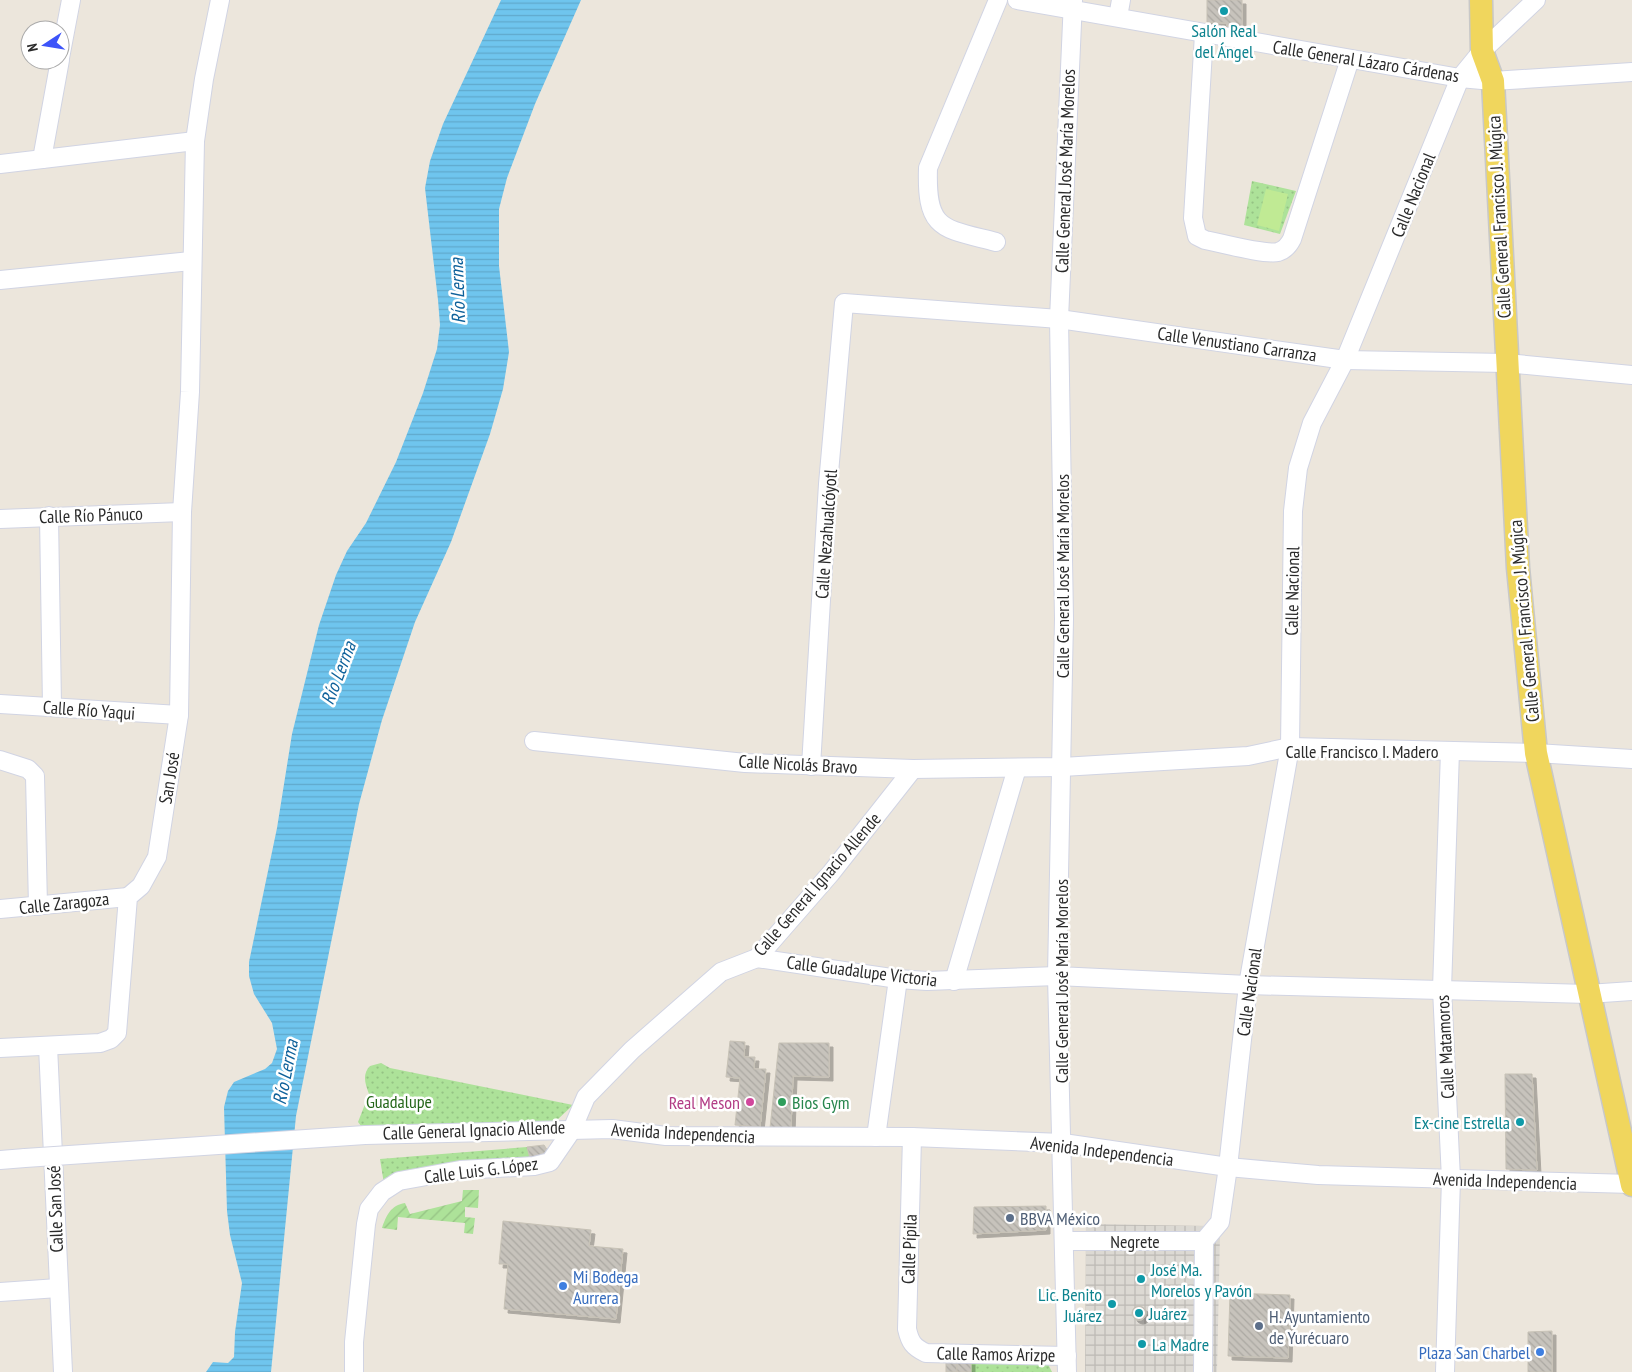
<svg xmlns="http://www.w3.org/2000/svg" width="1632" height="1372" font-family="'PT Sans Narrow',sans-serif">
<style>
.grass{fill:url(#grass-dots)}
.garden{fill:url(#garden-furrows)}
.pitch{fill:#c0ea94}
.plaza{fill:url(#plaza-grid)}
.water{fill:url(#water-rules)}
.building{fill:url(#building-back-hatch);stroke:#c7c2b6;filter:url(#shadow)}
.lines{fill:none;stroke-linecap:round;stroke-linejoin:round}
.minor-casing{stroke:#d1d4e3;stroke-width:20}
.major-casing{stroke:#c8c8c8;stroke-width:25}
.minor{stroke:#fff;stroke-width:18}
.major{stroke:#f0d65d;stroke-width:22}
.minor-bridge-casing{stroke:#d1d4e3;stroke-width:20;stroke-linecap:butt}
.minor-bridge{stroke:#fff;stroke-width:18}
.culture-dot{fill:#0f9aa8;stroke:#fff;stroke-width:2}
.hotel-dot{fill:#d1479c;stroke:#fff;stroke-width:2}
.leisure-dot{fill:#2e9e5b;stroke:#fff;stroke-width:2}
.service-dot{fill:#5c6f8a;stroke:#fff;stroke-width:2}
.shop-dot{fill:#3f7fe0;stroke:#fff;stroke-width:2}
.labels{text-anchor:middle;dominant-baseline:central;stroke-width:5;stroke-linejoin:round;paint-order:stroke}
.culture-label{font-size:18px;fill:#0d838f;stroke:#fff;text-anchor:start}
.street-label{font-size:18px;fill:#2a2a2a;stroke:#fff}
.park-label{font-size:18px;fill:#26671a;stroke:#fff}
.hotel-label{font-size:18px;fill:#b23c85;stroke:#fff;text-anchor:end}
.leisure-label{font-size:18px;fill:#27864d;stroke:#fff;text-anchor:start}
.service-label{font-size:18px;fill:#4e5e75;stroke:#fff;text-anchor:start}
.shop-label{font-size:18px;fill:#366cbe;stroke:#fff;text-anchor:start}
.water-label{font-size:19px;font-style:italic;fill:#0e619a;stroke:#fff}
</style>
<defs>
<pattern id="grass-dots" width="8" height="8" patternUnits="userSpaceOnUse" patternTransform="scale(1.25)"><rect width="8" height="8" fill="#ade299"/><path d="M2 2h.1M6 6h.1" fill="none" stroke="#95c284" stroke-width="1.8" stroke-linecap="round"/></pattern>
<pattern id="garden-furrows" width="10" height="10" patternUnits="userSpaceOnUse" patternTransform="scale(1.25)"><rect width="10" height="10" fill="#ade299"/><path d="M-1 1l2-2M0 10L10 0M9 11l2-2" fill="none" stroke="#95c284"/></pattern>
<pattern id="plaza-grid" width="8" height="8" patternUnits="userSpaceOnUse" patternTransform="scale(1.25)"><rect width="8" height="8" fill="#dcd9d3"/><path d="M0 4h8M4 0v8" fill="none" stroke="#bdbab5"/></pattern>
<pattern id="water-rules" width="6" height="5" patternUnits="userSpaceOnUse" patternTransform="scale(1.25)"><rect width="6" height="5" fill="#6fc5ee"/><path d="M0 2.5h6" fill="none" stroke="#60a9cc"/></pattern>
<pattern id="building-back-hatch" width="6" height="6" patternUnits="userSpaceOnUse" patternTransform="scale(1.25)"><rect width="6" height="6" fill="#c7c3bc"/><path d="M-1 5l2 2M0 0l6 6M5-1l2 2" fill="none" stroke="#aba8a2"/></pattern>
<filter id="shadow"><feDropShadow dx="4" dy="4" stdDeviation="0" flood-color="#0004"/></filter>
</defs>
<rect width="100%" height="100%" fill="#ece6dc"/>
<g class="grass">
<path d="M1252,181L1296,191L1280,234L1244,225Z"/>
<path d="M381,1063L390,1068L573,1105L556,1121L368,1135L358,1122L369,1094C365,1084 362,1074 370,1066Z"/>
<path d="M527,1147L531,1162L384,1184L380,1159Z"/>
<path d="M971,1361L1047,1362L1052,1372H971Z"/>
</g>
<path class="garden" d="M463,1190H479L478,1208L465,1207V1217L475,1218L473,1234L464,1233L465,1223L398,1217L397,1230L382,1228C386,1216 391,1205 405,1203L410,1214L462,1201Z"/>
<path class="pitch" d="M1266,189L1288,194L1279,231L1257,225Z"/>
<path class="plaza" d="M1086,1224L1208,1226L1220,1235L1217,1372H1085Z"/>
<path class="water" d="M501,0H581L535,104L507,178L499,209V266L509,352L503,389L490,434L451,542L415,622L382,720L359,804L296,1116L271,1372H206L213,1362L228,1363L234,1357L235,1332L242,1283L230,1235L227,1211L224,1107L228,1091L234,1082L265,1069L272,1063L277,1049L272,1023L254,994L249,976V962L277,828L292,734L319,625L336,575L347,551L366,523L396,462L423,393L437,349L440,325L438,300L425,188L430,161L443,124Z"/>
<g class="building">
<path d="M1207,0H1242V28L1227,26V23L1207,22Z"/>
<path d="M730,1041L745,1042L744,1057H755L754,1069H766L760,1127L735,1125L740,1078L726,1077Z"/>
<path d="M779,1043H829V1077L793,1076L791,1128H770Z"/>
<path d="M1505,1074H1532L1537,1170L1506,1169Z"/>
<path d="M544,1145L550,1154L531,1162L527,1147Z"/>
<path d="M1046,1206V1230L973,1234L974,1207Z"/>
<path d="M503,1221L591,1230L589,1246L623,1249L616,1319L504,1309L508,1264H499Z"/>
<path d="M1230,1293L1290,1295L1288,1358L1228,1356Z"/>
<circle cx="1139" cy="1313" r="7"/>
<path d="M1552,1331V1372H1528V1332Z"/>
<rect x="946" y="1361" width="11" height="11"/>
<rect x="957" y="1361" width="14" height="11"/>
</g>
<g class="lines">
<g class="minor-casing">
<g id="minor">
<path d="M1017,0L1460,78L1493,81L1632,72"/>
<path d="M1118,17L1121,0"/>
<path d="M1204,34L1193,218L1197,236L1205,240C1221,243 1265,255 1278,252C1285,250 1289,245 1292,239L1350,59"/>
<path d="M60,58L71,0"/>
<path d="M42,159L60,60"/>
<path d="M0,164L195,141"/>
<path d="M996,242C942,228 926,231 928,168L998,0"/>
<path d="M0,280L191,261"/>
<path d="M49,516L52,707"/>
<path d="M0,519L182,512"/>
<path d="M0,704L179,715"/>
<path d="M534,741L745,763L913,769L1062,767L1248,756L1290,747L1536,753L1632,759"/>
<path d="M0,760L28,769L35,776L38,906"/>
<path d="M811,766L828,484L844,303L1059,319L1345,360L1506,363L1632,375"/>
<path d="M0,909L128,897"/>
<path d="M757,958L898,979L927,981L1057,976L1248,985L1588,994L1632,991"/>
<path d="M954,981L1017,768"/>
<path d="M48,1046L63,1372"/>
<path d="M0,1048L100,1043L111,1039L117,1033L128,897L141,886L157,857L179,715L182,512L190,392L195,141L204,79L220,0"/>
<path d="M365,1135L612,1129L666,1136L912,1137L1063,1143L1228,1167L1318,1175L1632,1184"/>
<path d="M876,1137L898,979"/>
<path d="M912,1137L907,1329C910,1342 913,1347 926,1353L1067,1356"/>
<path d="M0,1160L25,1158"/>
<path d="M1065,1241H1204"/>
<path d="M0,1292L58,1288"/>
<path d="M354,1372V1342L366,1224L369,1209L382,1192L399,1181L460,1170L534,1166L550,1162L572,1130L586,1097L632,1050L721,972L757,958L831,873L913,769"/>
<path d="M1067,1372L1057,976L1064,619L1059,319L1073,0"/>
<path d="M1203,1372L1204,1241L1220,1222L1228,1167L1248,985L1290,747L1293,511L1298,468L1312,423L1345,360L1460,78L1482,51L1536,0"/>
<path d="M1445,1372L1451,1179L1442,989L1450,751"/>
</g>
</g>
<g class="major-casing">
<path id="major" d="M1481,0L1482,51L1493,81L1518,568L1536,753L1632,1185"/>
</g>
<use href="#minor" class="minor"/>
<use href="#major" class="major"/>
<g class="minor-bridge-casing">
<path id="minor-bridge" d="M25,1158L365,1135"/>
</g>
<use href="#minor-bridge" class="minor-bridge"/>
</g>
<g class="culture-dot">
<circle cx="1224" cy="11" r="5"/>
<circle cx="1520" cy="1122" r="5"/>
<circle cx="1141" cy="1279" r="5"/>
<circle cx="1112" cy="1304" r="5"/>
<circle cx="1139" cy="1313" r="5"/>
<circle cx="1142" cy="1344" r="5"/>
</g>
<circle class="hotel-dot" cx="750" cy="1102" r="5"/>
<circle class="leisure-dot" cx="782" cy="1102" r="5"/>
<g class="service-dot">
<circle cx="1010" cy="1218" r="5"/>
<circle cx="1259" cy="1326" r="5"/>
</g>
<g class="shop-dot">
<circle cx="563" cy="1286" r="5"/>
<circle cx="1540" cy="1352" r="5"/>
</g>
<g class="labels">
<g class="culture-label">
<text x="1224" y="30" text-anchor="middle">Salón Real<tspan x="1224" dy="21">del Ángel</tspan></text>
<text x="1510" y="1122" text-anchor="end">Ex-cine Estrella</text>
<text x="1151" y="1269">José Ma.<tspan x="1151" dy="21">Morelos y Pavón</tspan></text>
<text x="1102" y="1294" text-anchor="end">Lic. Benito<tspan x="1102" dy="21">Juárez</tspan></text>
<text x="1149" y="1313">Juárez</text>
<text x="1152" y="1344">La Madre</text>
</g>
<g class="street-label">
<text transform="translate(1366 61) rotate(9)">Calle General Lázaro Cárdenas</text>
<text transform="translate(1065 171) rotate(-88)">Calle General José María Morelos</text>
<text transform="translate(1413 195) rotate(-68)">Calle Nacional</text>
<text transform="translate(1499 217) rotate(-93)">Calle General Francisco J. Múgica</text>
<text transform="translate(1237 344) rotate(8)">Calle Venustiano Carranza</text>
<text transform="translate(91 515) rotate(-2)">Calle Río Pánuco</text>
<text transform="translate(826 534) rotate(-86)">Calle Nezahualcóyotl</text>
<text transform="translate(1062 576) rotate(-90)">Calle General José María Morelos</text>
<text transform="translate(1292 591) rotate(-89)">Calle Nacional</text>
<text transform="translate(1524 621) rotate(-95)">Calle General Francisco J. Múgica</text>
<text transform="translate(89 710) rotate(4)">Calle Río Yaqui</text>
<text x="1362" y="751">Calle Francisco I. Madero</text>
<text transform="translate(798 764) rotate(3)">Calle Nicolás Bravo</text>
<text transform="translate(169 778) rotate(-81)">San José</text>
<text transform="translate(817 884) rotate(-49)">Calle General Ignacio Allende</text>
<text transform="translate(64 903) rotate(-6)">Calle Zaragoza</text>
<text transform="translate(862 971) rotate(7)">Calle Guadalupe Victoria</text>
<text transform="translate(1061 981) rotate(-90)">Calle General José María Morelos</text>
<text transform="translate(1249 992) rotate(-82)">Calle Nacional</text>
<text transform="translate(1445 1047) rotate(-93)">Calle Matamoros</text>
<text transform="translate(474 1130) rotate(-2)">Calle General Ignacio Allende</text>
<text transform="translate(683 1133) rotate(3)">Avenida Independencia</text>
<text transform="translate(1102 1151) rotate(7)">Avenida Independencia</text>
<text transform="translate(481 1170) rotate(-7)">Calle Luis G. López</text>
<text transform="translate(1505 1181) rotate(2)">Avenida Independencia</text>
<text transform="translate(55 1209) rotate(-92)">Calle San José</text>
<text x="1135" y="1241">Negrete</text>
<text transform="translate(909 1249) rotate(-88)">Calle Pípila</text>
<text transform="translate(996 1354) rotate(1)">Calle Ramos Arizpe</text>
</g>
<g class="park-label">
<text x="399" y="1101">Guadalupe</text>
</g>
<g class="hotel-label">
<text x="740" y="1102">Real Meson</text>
</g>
<g class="leisure-label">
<text x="792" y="1102">Bios Gym</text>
</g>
<g class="service-label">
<text x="1020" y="1218">BBVA México</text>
<text x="1269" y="1316">H. Ayuntamiento<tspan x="1269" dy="21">de Yurécuaro</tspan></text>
</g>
<g class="shop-label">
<text x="573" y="1276">Mi Bodega<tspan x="573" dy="21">Aurrera</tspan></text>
<text x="1530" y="1352" text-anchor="end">Plaza San Charbel</text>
</g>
<g class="water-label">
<text transform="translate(457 291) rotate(-92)">Río Lerma</text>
<text transform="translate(338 673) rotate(-69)">Río Lerma</text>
<text transform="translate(285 1072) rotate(-79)">Río Lerma</text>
</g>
</g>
<g transform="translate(45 45) rotate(258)"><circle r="24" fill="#ffffff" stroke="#aaaaaa"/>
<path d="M0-4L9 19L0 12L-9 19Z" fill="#3d54f9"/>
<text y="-8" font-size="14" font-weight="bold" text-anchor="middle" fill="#2a2a2a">N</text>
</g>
</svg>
